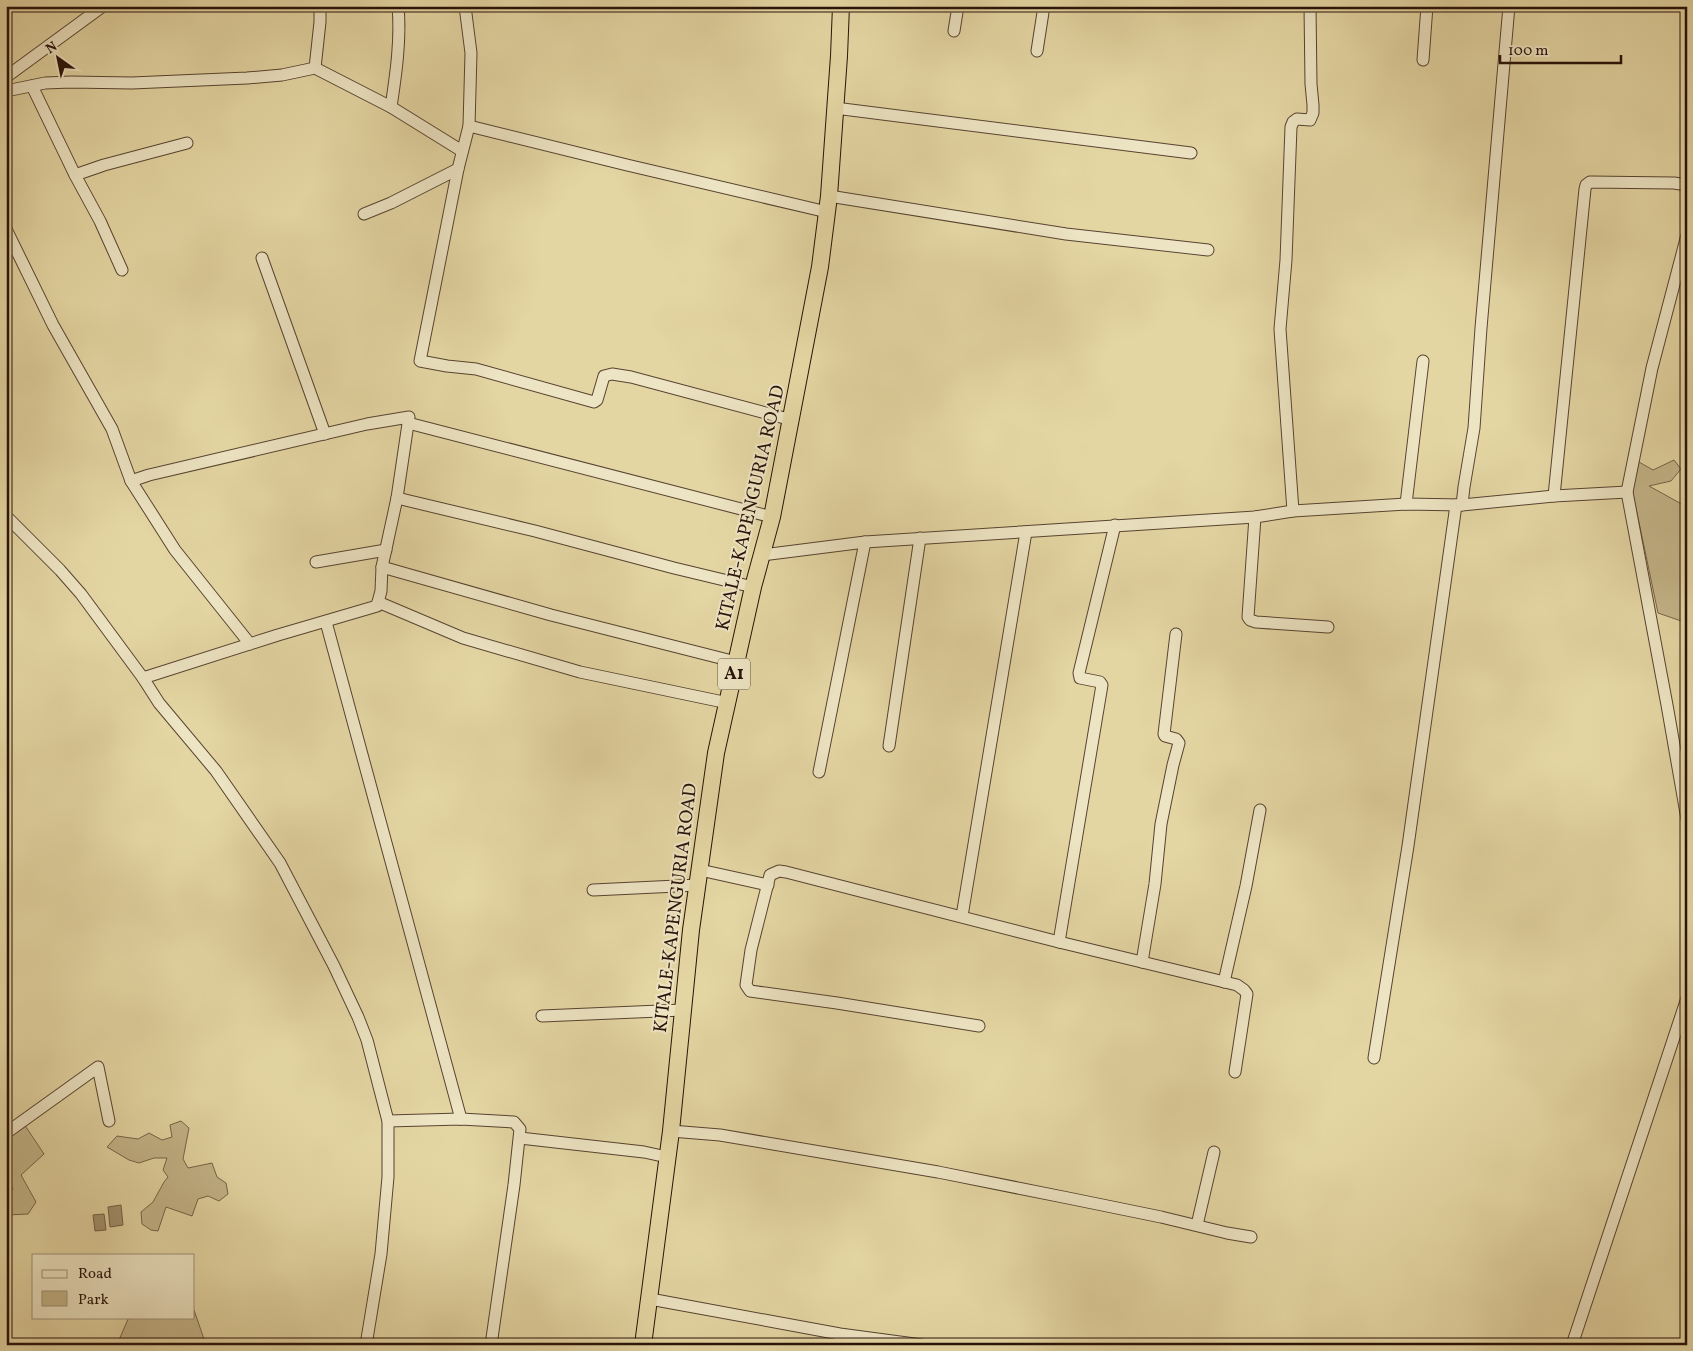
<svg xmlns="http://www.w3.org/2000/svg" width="1693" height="1351" font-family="Vollkorn,serif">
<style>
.green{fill:#c4b589;stroke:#766449}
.water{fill:#a4936f;stroke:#725f46}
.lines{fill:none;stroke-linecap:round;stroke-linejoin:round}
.minor-casing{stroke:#574330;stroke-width:13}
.highway-casing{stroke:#281209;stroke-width:18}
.minor{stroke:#ede4c3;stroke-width:11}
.highway{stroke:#e4d6a3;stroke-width:16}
.labels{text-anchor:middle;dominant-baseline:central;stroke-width:4;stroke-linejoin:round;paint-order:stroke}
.shield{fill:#ede4c3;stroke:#635141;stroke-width:1}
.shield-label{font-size:18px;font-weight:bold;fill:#281209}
.street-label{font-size:19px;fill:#281209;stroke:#ede4c3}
</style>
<rect width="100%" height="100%" fill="#e4d6a3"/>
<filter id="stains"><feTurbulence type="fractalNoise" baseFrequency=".004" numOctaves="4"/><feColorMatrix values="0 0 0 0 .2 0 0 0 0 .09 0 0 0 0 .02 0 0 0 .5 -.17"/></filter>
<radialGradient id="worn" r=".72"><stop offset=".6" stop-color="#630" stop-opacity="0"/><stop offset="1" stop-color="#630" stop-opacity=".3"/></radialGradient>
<g class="green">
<path d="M1674,460L1681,469L1671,481L1649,486L1687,507V623L1658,613L1632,489L1639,462L1653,470Z"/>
<path d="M181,1121L189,1128L183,1159L188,1168L212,1163L217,1177L226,1183L228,1194L219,1201L208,1196L198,1199L192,1216L166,1207L158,1231L151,1230L142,1224L141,1212L153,1202L164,1182L168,1177L163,1170L167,1158H154L139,1163L129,1160L107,1147L117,1136L138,1139L149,1133L162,1140L172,1137L170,1125Z"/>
<path d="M24,1124L44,1154L21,1175L36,1202L28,1214L6,1215V1199L13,1189L6,1179V1137Z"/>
<path d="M194,1310L206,1345H120L119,1340L129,1317H194Z"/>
</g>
<g class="water">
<path d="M121,1205L123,1225L110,1227L108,1207Z"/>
<path d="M104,1214L106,1230L95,1231L93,1215Z"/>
</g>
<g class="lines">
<g class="minor-casing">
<g id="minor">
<path d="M465,6L471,53L469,126L458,169L420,361L447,366L476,369L594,402L597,400L604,376L612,374L631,377L792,420"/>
<path d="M954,31L958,6"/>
<path d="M1037,51L1044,6"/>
<path d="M1423,60L1427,6"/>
<path d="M315,68L320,22V6"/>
<path d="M6,77L103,6"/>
<path d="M32,86L75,175L100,221L122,270"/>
<path d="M6,91L45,83L71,82L132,83L247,78L282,75L315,68L391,107L462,151"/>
<path d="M391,107C396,74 401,39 398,6"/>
<path d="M835,108L1191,153"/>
<path d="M469,126L627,165L827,212"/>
<path d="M75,175L104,165L187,143"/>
<path d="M829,196L1066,234L1208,250"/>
<path d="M364,214L391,203L458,169"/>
<path d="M6,229L53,325L112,429L131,481L149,475L367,424L409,417L397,498L382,567L381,591L377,606L278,635L143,678"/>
<path d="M1687,235L1652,368L1627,492L1667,705L1687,819"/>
<path d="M262,258L325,434"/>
<path d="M408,423L772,517"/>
<path d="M131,481L175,550L250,644"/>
<path d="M1554,496L1585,189L1586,185L1590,182L1674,183L1687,185"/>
<path d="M397,498L535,531L674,568L753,587"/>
<path d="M1406,504L1423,361"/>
<path d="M1462,505L1464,487L1474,428L1481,328L1509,6"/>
<path d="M1293,511L1280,329L1286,260L1291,127L1293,122L1297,119L1310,120L1313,113V105L1311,84L1310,6"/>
<path d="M6,516L60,570L81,594L143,678L159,703L216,771L280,863L334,966L358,1017L367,1040L388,1121V1177L381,1254L366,1345"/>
<path d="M1255,517L1248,617L1250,620L1256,622L1328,627"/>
<path d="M762,555L865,542L1255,517L1293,511L1406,504L1462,505L1554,496L1627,492"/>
<path d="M316,562L386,550"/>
<path d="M382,567L551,615L736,662"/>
<path d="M378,602L463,638L580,672L728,703"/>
<path d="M326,622L461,1119"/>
<path d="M889,746L920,538"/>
<path d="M819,772L865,542"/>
<path d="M700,870L768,885"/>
<path d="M593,890L698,885"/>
<path d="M962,916L1026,532"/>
<path d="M1059,942L1102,685L1100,682L1080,678L1079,673L1115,525"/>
<path d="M1142,962L1155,884L1161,824L1173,765L1179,743L1176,739L1165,736L1164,734L1176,634"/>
<path d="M1224,982L1246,886L1260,810"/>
<path d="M542,1016L683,1010"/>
<path d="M979,1026L837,1003L750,991L746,985L751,950L770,875L779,871L786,872L1059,942L1237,985L1244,990L1247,994L1235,1072"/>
<path d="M1374,1058L1408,846L1456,505"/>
<path d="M388,1121L461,1119L514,1122L520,1129L514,1185L491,1345"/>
<path d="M671,1131L720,1135L938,1172L1068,1198L1161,1217L1227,1233L1251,1237"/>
<path d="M6,1133L98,1067L109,1121"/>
<path d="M520,1138L644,1152L667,1157"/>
<path d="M1197,1225L1214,1152"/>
<path d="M650,1299L840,1334L922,1345"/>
<path d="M1572,1345L1687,998"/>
</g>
</g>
<g class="highway-casing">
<path id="highway" d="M643,1345L671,1131L691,930L716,753L753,587L772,517L820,267L829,196L839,56L841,6"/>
</g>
<use href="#minor" class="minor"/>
<use href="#highway" class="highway"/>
</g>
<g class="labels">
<rect class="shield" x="718" y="658.5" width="32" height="31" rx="4"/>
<g class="shield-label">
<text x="734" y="674">A1</text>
</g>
<g class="street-label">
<text transform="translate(751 508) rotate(-77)">KITALE-KAPENGURIA ROAD</text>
<text transform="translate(676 908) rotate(-83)">KITALE-KAPENGURIA ROAD</text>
</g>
</g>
<rect width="1693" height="1351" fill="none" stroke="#e4d6a3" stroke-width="25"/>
<rect x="8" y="8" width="1678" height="1336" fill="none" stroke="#281209" stroke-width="2.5"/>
<rect x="12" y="12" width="1668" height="1326" fill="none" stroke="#281209"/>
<rect x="32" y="1254" width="162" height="65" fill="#ede4c3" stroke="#9e9079"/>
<rect x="42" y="1270" width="25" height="8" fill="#ede4c3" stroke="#9e9079"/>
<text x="78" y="1278" font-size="15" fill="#281209">Road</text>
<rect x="42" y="1291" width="25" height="15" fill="#c4b589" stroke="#9e9079"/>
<text x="78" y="1304" font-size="15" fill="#281209">Park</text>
<g transform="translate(58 58) rotate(327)" stroke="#ede4c3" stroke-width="4" paint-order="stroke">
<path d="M0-4L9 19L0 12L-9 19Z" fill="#281209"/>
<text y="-8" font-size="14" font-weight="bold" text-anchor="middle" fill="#281209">N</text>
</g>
<path d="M1500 55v8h121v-8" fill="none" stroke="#281209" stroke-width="2.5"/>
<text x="1508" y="55" font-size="15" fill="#281209" stroke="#ede4c3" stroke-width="4" paint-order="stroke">100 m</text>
<rect width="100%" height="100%" filter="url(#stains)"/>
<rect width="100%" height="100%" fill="url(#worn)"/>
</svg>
